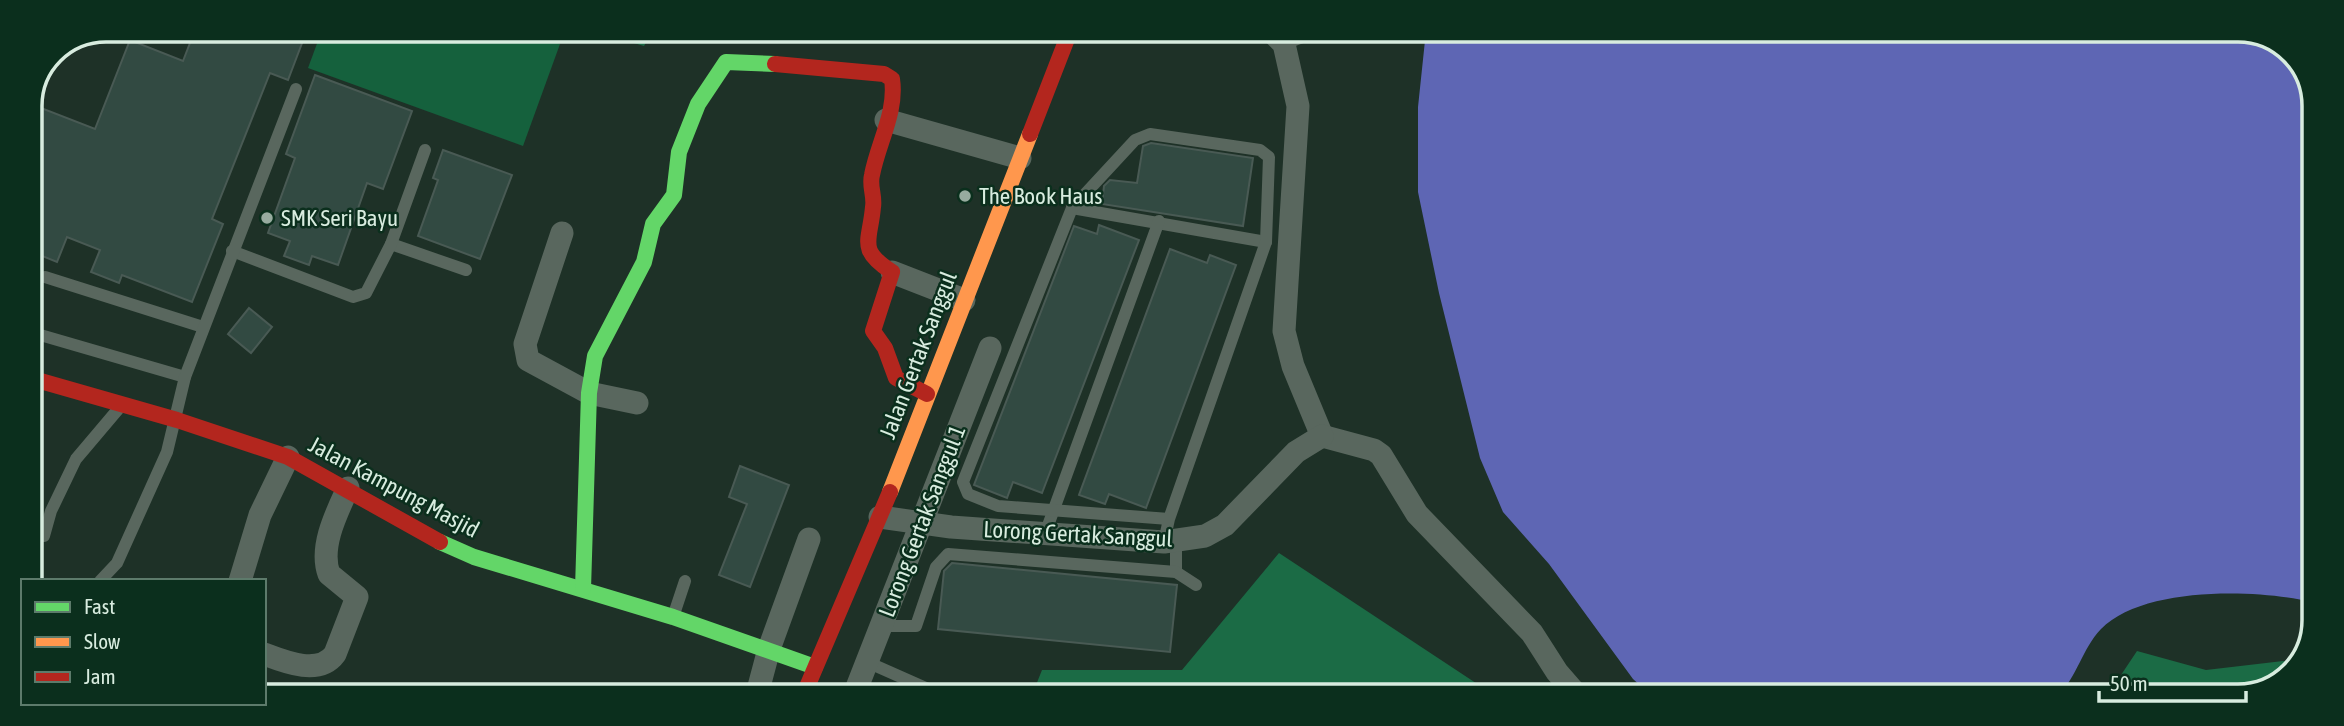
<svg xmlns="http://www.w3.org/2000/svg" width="2344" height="726" font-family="'Asap Condensed',sans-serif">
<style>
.green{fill:#15613d}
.forest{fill:#1b6b45}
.water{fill:#5e66b4}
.building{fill:#324a42;stroke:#495a54;stroke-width:2}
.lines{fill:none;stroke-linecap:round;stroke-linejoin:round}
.lane{stroke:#59675e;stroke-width:12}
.street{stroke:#59675e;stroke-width:23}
.fast{stroke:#63d668;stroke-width:16}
.slow{stroke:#ff974d;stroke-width:16}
.jam{stroke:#b3261e;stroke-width:16}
.poi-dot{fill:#97ab9f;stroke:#0b2f1d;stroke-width:2.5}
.labels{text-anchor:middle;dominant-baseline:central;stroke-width:5;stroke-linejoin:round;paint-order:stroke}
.poi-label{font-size:23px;fill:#d8ecdf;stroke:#0b2f1d;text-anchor:start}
.street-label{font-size:23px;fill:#d8ecdf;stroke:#0b2f1d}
.rim{fill:none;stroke:#d8ecdf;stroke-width:3.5}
</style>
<rect width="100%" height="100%" fill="#1e3127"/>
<path class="green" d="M322,30H521L560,44L523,146L308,68Z"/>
<g class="forest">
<path d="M590,30H653L644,46Z"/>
<path d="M1279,553L1494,695H1032L1042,670H1182Z"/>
<path d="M2137,651L2206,670L2283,661L2296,663L2285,680L2238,696H2107Z"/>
</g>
<path class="water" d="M1426,31L2258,32L2298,59L2314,101L2312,602C2257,589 2143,586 2101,629C2082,649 2077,677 2058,696H1652L1633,679L1549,564L1503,512L1480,458L1439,293L1418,192V107Z"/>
<g class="building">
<path d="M195,30H307L288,80L270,73L212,219L223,224L192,302L122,275L119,283L91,272L100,250L67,237L57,262L30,251V122L36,106L95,129L130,40L183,61Z"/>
<path d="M315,75L412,111L383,189L367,183L338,265L312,256L309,265L284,256L290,241L268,233L295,158L286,154Z"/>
<path d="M1151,143L1253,158L1243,226L1102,204L1104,186L1110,180L1137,183L1143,146Z"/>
<path d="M443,150L512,175L480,259L418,236L438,180L433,178Z"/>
<path d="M1099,225L1139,240L1042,493L1013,482L1007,498L974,485L1074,226L1097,234Z"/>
<path d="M1170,249L1207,263L1210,255L1236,265L1146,508L1109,494L1105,504L1079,495Z"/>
<path d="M249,308L272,327L251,353L228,334Z"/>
<path d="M740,466L789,485L750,587L719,575L747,504L729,497Z"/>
<path d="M952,563L1177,585L1170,652L938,629L944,571Z"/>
</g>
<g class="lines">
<g class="lane">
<path d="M1284,44L1319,31"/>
<path d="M1072,208L1266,242"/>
<path d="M391,244L466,270"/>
<path d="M232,251L353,297L366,293L391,244L425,150"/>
<path d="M45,277L203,327"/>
<path d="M30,332L185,377"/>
<path d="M1046,531L1159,221"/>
<path d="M44,536L51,511L76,459L120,407"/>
<path d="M1164,542L1169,519L1266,242L1269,157L1260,150L1150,134L1135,140L1072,208L963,482L968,494L998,506L1169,519"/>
<path d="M1176,572V541"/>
<path d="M100,581L117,563L167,452L185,377L296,89"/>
<path d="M674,614L685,581"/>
<path d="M882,626H916L936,567L948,554L1176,572L1196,585"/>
<path d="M867,662L928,689"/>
</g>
<g class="street">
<path d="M1271,31L1284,44L1298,106L1284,331L1293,366L1322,436"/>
<path d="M886,120L1020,158"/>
<path d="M562,233L525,344L528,360L589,393L637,403"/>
<path d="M892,272L964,300"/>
<path d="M1322,436L1374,450L1381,455L1417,514L1532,633L1557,672L1577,695"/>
<path d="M880,517L951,527L1164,542L1205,536L1225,525L1296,452L1322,436"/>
<path d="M240,581L260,515L288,457"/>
<path d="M264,654C285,662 319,676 335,654L357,597L329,574C319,547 337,512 348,488"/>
<path d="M757,694L769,649L809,539"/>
<path d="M854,695L990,348"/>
</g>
<g class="fast">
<path d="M440,542L474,557L673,617L815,667"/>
<path d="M583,589L589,393L595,356L644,262L653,224L674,195L679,152L698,104L726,62L775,64"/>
</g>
<path class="slow" d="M890,492L1030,134"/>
<g class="jam">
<path d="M775,64L884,74L892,79C897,112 878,143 872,175C869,186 875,196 873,207C870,242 857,249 892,272L873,331L885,348L896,378L927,394"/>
<path d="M1030,134L1070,31"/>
<path d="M30,378L177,420L288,457L440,542"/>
<path d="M804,694L890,492"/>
</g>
</g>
<g class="poi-dot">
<circle cx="965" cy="196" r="7"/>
<circle cx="267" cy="218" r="7"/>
</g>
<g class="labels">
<g class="poi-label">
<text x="979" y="196">The Book Haus</text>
<text x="281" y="218">SMK Seri Bayu</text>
</g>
<g class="street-label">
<text transform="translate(918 355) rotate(-69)">Jalan Gertak Sanggul</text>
<text transform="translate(394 487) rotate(28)">Jalan Kampung Masjid</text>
<text transform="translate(922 521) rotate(-69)">Lorong Gertak Sanggul 1</text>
<text transform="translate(1078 534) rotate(3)">Lorong Gertak Sanggul</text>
</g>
</g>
<path d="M0 0H2344V726H0ZM106 42H2238A64 64 0 0 1 2302 106V620A64 64 0 0 1 2238 684H106A64 64 0 0 1 42 620V106A64 64 0 0 1 106 42Z" fill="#0b2f1d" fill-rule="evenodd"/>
<path class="rim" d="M106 42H2238A64 64 0 0 1 2302 106V620A64 64 0 0 1 2238 684H106A64 64 0 0 1 42 620V106A64 64 0 0 1 106 42Z"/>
<rect x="21" y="579" width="245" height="126" fill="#0b2f1d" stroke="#5d7b6b" stroke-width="2"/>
<rect x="35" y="602" width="35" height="10" fill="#63d668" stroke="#5d7b6b" stroke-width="2"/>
<text x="84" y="614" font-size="21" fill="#d8ecdf">Fast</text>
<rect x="35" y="637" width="35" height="10" fill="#ff974d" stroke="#5d7b6b" stroke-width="2"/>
<text x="84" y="649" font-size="21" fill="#d8ecdf">Slow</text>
<rect x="35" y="672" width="35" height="10" fill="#b3261e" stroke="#5d7b6b" stroke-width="2"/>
<text x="84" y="684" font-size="21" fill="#d8ecdf">Jam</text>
<path d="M2099 691v10h147v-10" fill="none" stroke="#d8ecdf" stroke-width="3.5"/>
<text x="2110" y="691" font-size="21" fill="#d8ecdf" stroke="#0b2f1d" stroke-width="5" paint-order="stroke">50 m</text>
</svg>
